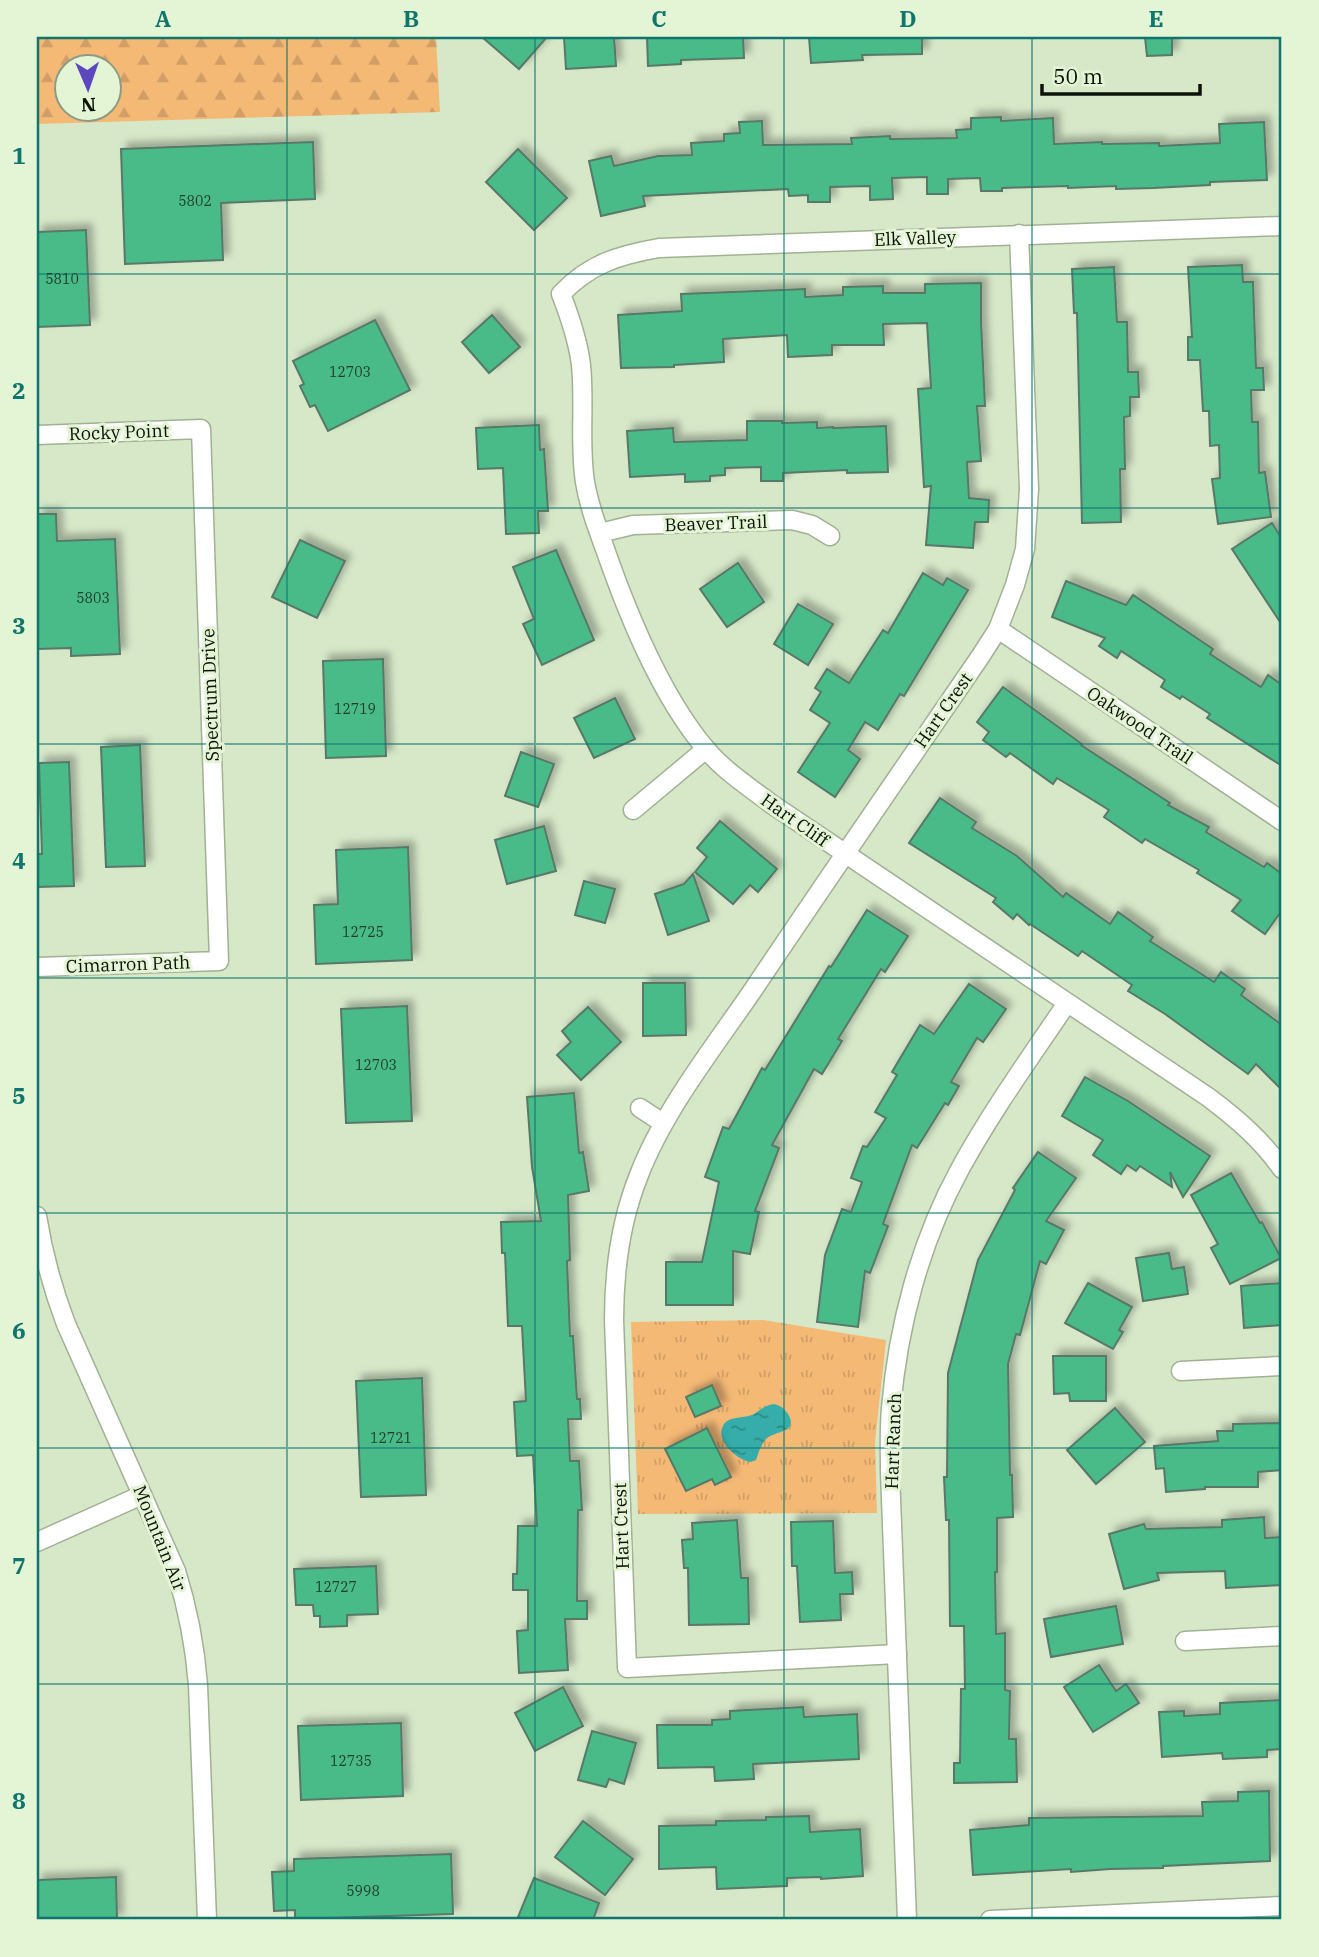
<svg xmlns="http://www.w3.org/2000/svg" width="1319" height="1957" font-family="'IBM Plex Serif',serif">
<style>
.forest{fill:url(#forest-firs);fill-rule:evenodd}
.park{fill:url(#park-tufts)}
.water{fill:url(#water-ripples)}
.building{fill:#49bb89;stroke:#587867;stroke-width:2;filter:url(#shadow)}
.lines{fill:none;stroke-linecap:round;stroke-linejoin:round}
.minor-casing{stroke:#a1b193;stroke-width:21}
.minor{stroke:#fff;stroke-width:18}
.grid{fill:none;stroke:#0f766e;stroke-width:2;stroke-opacity:0.55}
.labels{text-anchor:middle;dominant-baseline:central;stroke-width:6;stroke-linejoin:round;paint-order:stroke}
.number-label{font-size:14px;fill:#1c3c28}
.street-label{font-size:18px;fill:#0d1208;stroke:#e4f5d6}
.neatline{fill:none;stroke:#0f766e;stroke-width:2.5}
.grid-label{font-size:23px;text-anchor:middle;font-weight:bold;fill:#0f766e}
</style>
<defs>
<pattern id="forest-firs" width="22" height="20" patternUnits="userSpaceOnUse" patternTransform="scale(1.75)"><rect width="22" height="20" fill="#f5b976"/><path d="M5 1l3.5 6h-7zM16 11l3.5 6h-7z" fill="#d19e65"/></pattern>
<pattern id="park-tufts" width="24" height="20" patternUnits="userSpaceOnUse" patternTransform="scale(1.75)"><rect width="24" height="20" fill="#f5b976"/><path d="M3 7l-1-3M5 7V3M7 7l1-3M15 17l-1-3M17 17v-4M19 17l1-3" fill="none" stroke="#d19e65"/></pattern>
<pattern id="water-ripples" width="26" height="14" patternUnits="userSpaceOnUse" patternTransform="scale(1.75)"><rect width="26" height="14" fill="#36adaa"/><path d="M2 4q2-2 4 0t4 0M15 11q2-2 4 0t4 0" fill="none" stroke="#2c8b88"/></pattern>
<filter id="shadow"><feDropShadow dx="6" dy="-6" stdDeviation="3.5" flood-color="#0004"/></filter>
</defs>
<rect width="100%" height="100%" fill="#d7e8c9"/>
<path class="forest" d="M37,37H436L440,112L37,124ZM66,66H108V108H66Z"/>
<path class="park" d="M763,1320L886,1340L875,1442L877,1513L638,1514L631,1322Z"/>
<path class="water" d="M774,1404C781,1406 784,1408 788,1414C799,1433 776,1430 766,1439C760,1446 759,1452 756,1460L751,1462C738,1460 715,1442 723,1426C728,1415 745,1419 754,1414C762,1409 765,1405 774,1404Z"/>
<g class="building">
<path d="M482,37H547L519,69Z"/>
<path d="M564,37H614L616,66L566,69Z"/>
<path d="M647,37H743L744,58L681,60V64L648,66Z"/>
<path d="M809,37H922V54L862,55L863,60L811,63Z"/>
<path d="M1145,37H1172V55L1147,56Z"/>
<path d="M1001,117V121L1053,118L1054,144L1102,142V144L1159,143V146L1220,143L1219,124L1264,122L1267,180L1210,182V185L1153,188L1116,189V186L1068,188V186L1002,188V191H981L980,178L948,179V194H927V177L892,178L893,199L870,200V186L830,187V202H808V195L789,196L788,189L643,196L645,206L601,216L589,161L611,156L614,166L658,156L692,155L691,143L724,141V134L740,133L739,122L762,121L763,145L852,144L851,138L890,136V139L957,138L956,130L971,129V118Z"/>
<path d="M313,142L315,199L221,203L223,260L125,264L121,149Z"/>
<path d="M518,149L567,198L534,230L486,182Z"/>
<path d="M86,230L90,325L37,327V232Z"/>
<path d="M1242,265L1243,282H1253L1256,368H1263L1264,390H1251L1252,422H1258L1259,473L1265,472L1271,517L1218,524L1212,479L1220,478L1219,445L1210,446L1209,411H1203L1200,360H1188V337H1192L1188,267Z"/>
<path d="M1114,267L1117,322H1127L1128,372H1138L1139,397H1130V416L1124,417L1125,469H1120L1121,522L1082,523L1077,313H1074L1072,269Z"/>
<path d="M981,283V322L985,406H977L981,461L967,462L969,498L989,500L988,522H975L973,548L926,545L931,486L924,487L918,389L931,388L927,323L883,324L884,345H832V355L788,357L787,335L723,339L724,362L674,365V367L621,368L618,315L682,311L681,294L805,289V297L843,295V287L883,286V293H925V284Z"/>
<path d="M492,315L520,347L489,373L462,342Z"/>
<path d="M375,320L410,390L328,431L315,405L310,407L300,386L304,384L293,361Z"/>
<path d="M747,421H782V423L817,422V428L833,427V428L886,426L888,472L847,473V470L783,473V481H761V467L725,468V475L710,476V481L685,482V474L630,477L627,431L673,428L674,442L747,440Z"/>
<path d="M539,425L540,450L544,449L548,511H538L539,533L506,534L503,468L478,469L476,428Z"/>
<path d="M37,514H56L57,541L115,539L120,654L71,656V648L37,649Z"/>
<path d="M1272,523L1282,539V625L1232,549Z"/>
<path d="M300,540L345,561L317,618L272,597Z"/>
<path d="M556,550L594,640L542,665L523,624L534,619L513,567Z"/>
<path d="M738,563L764,602L727,627L700,589Z"/>
<path d="M923,573L943,585L947,578L968,590L904,696L900,694L878,730L865,722L848,750L860,759L835,797L798,772L830,723L810,710L821,692L815,688L827,669L849,683L883,630L888,633Z"/>
<path d="M1066,581L1126,605L1133,595L1213,649L1210,654L1261,687L1268,675L1282,685V766L1207,718L1210,714L1182,696L1180,699L1161,687L1165,680L1121,651L1117,658L1099,646L1105,638L1052,617Z"/>
<path d="M798,604L833,624L808,665L774,644Z"/>
<path d="M383,659L386,756L326,758L323,661Z"/>
<path d="M1003,687L1082,744L1081,745L1170,803L1168,805L1209,827L1206,832L1264,867L1267,863L1282,874V910L1265,934L1232,911L1241,900L1197,873L1199,870L1145,839L1142,843L1104,817L1109,810L1057,778L1053,784L1010,753L1006,757L983,740L989,732L977,722Z"/>
<path d="M615,698L635,739L594,758L574,718Z"/>
<path d="M140,745L145,866L106,867L101,747Z"/>
<path d="M521,752L554,764L538,807L505,796Z"/>
<path d="M69,762L74,886L37,887V854H42L39,763Z"/>
<path d="M940,798L976,822L972,828L1017,856L1063,897L1066,893L1110,924L1118,912L1153,937L1150,941L1214,982L1221,972L1245,989L1241,995L1282,1025V1090L1256,1064L1248,1074L1165,1014L1128,991L1132,985L1082,951L1078,956L1030,924L1029,925L1017,914L1013,919L993,902L996,898L909,843Z"/>
<path d="M720,821L777,869L758,892L750,885L733,904L695,872L707,857L697,848Z"/>
<path d="M544,826L556,871L507,884L495,840Z"/>
<path d="M408,847L412,960L316,964L314,905L338,904L336,850Z"/>
<path d="M693,874L709,921L668,935L655,894L684,884Z"/>
<path d="M584,881L615,889L605,923L575,915Z"/>
<path d="M867,910L908,936L885,972L881,969L838,1039L842,1041L822,1074L814,1069L772,1145L779,1148L755,1211L759,1212L750,1254L733,1251V1305H666V1262H702L719,1182L705,1177L723,1127L729,1129L762,1068L765,1070L829,966L831,967Z"/>
<path d="M643,983H685L686,1035L643,1036Z"/>
<path d="M969,984L1006,1009L983,1042L977,1038L951,1082L959,1086L948,1105L945,1103L917,1148L912,1145L883,1224L888,1226L870,1273L865,1271L858,1327L817,1322L825,1255L842,1209L851,1212L862,1182L851,1178L863,1146L867,1147L886,1118L875,1112L897,1075L892,1072L920,1025L934,1034Z"/>
<path d="M407,1006L412,1121L346,1123L341,1009Z"/>
<path d="M588,1007L621,1042L581,1080L557,1055L571,1042L562,1031Z"/>
<path d="M1085,1077L1128,1101L1210,1156L1183,1197L1170,1172L1172,1187L1140,1166L1136,1171L1127,1165L1121,1174L1093,1155L1103,1140L1062,1116Z"/>
<path d="M574,1093L579,1153L583,1152L589,1191L568,1195L570,1260L567,1261L570,1336H573L577,1399H580L581,1419H568L570,1461H579L582,1510H578L577,1601H587V1619H565L568,1670L519,1673L517,1631L528,1630V1590H513V1574H517L518,1526H537L533,1455L517,1456L514,1402L526,1401L522,1326H508L505,1253H502L501,1222L541,1221L532,1167L527,1097Z"/>
<path d="M1038,1152L1076,1178L1046,1221L1064,1230L1046,1264L1040,1261L1020,1335L1016,1334L1008,1364L1010,1475H1012L1013,1517L997,1518V1572H995L996,1634L1005,1633V1690L1010,1691L1009,1739H1016L1017,1782L954,1783V1763H960L961,1689H965L964,1626H950L949,1520H946L944,1477H947L948,1373L978,1260L1015,1190L1013,1188Z"/>
<path d="M1231,1173L1260,1223L1262,1222L1281,1258L1230,1284L1211,1248L1218,1244L1191,1195Z"/>
<path d="M1169,1253L1172,1269L1184,1267L1188,1294L1143,1301L1136,1258Z"/>
<path d="M1088,1283L1132,1307L1119,1330L1123,1332L1113,1349L1065,1323Z"/>
<path d="M1282,1283V1325L1244,1328L1241,1286Z"/>
<path d="M1053,1356H1106V1401H1070L1069,1393L1054,1394Z"/>
<path d="M422,1378L426,1495L361,1497L356,1381Z"/>
<path d="M712,1385L721,1406L695,1417L686,1397Z"/>
<path d="M1115,1408L1145,1442L1096,1484L1067,1450Z"/>
<path d="M1282,1423V1470L1258,1472V1487H1205V1489L1166,1492L1164,1468L1156,1469L1154,1446L1218,1441L1217,1431H1233V1424Z"/>
<path d="M707,1428L731,1477L715,1485L712,1479L686,1491L665,1449Z"/>
<path d="M1264,1517L1265,1538L1282,1537V1585L1226,1588L1225,1571L1157,1573L1159,1580L1124,1589L1109,1534L1144,1524L1146,1529L1222,1527V1520Z"/>
<path d="M737,1520L741,1578H748L749,1624L689,1625L688,1568H684L682,1540L693,1539L692,1523Z"/>
<path d="M833,1521L835,1573L852,1572L853,1594H840L841,1620L800,1622L797,1566H792L791,1522Z"/>
<path d="M376,1566L378,1614L347,1615V1626L320,1627V1616H314L313,1605H296L294,1569Z"/>
<path d="M1116,1606L1123,1644L1051,1657L1044,1619Z"/>
<path d="M1099,1665L1116,1691L1126,1684L1139,1703L1093,1732L1064,1687Z"/>
<path d="M563,1687L583,1726L535,1751L515,1713Z"/>
<path d="M1282,1700V1749L1267,1750V1757L1223,1759L1222,1753L1162,1757L1159,1712L1184,1711V1716L1220,1714V1703Z"/>
<path d="M803,1707L804,1717L857,1714L859,1759L753,1764L754,1779L715,1781L714,1767L658,1768L657,1725H712V1720L730,1719V1711Z"/>
<path d="M401,1723L403,1796L301,1800L298,1726Z"/>
<path d="M592,1731L636,1743L624,1784L609,1779L606,1787L578,1780Z"/>
<path d="M1269,1791L1270,1861L1163,1866V1868L1110,1869L1071,1872V1869L973,1875L970,1830L1029,1825V1818L1203,1816L1202,1802L1238,1801V1792Z"/>
<path d="M809,1816L810,1832L860,1829L863,1876L821,1879V1877L787,1878V1886L717,1889L716,1867L659,1869V1826L716,1825V1821L766,1820V1817Z"/>
<path d="M583,1821L633,1859L605,1895L555,1857Z"/>
<path d="M451,1854L453,1914L295,1919V1910L274,1911L272,1872L294,1871V1859Z"/>
<path d="M116,1877L117,1920H37V1880Z"/>
<path d="M534,1878L599,1903L593,1920H528L518,1917Z"/>
</g>
<g class="lines">
<g class="minor-casing">
<g id="minor">
<path d="M1282,226L659,248C619,255 589,264 561,294C570,317 578,340 581,365C585,404 579,444 585,482C589,506 597,527 605,549C628,615 660,694 705,748C723,770 748,786 770,803L1208,1097C1236,1118 1262,1140 1282,1169"/>
<path d="M37,435L201,429L219,961L37,967"/>
<path d="M600,533L633,525L792,520L812,525L830,536"/>
<path d="M998,629L1282,821"/>
<path d="M633,810L706,749"/>
<path d="M640,1108L663,1123"/>
<path d="M37,1216C43,1254 52,1287 66,1324L176,1571C188,1609 195,1646 198,1685L207,1920"/>
<path d="M1181,1371L1282,1366"/>
<path d="M37,1542L142,1495"/>
<path d="M1185,1641L1282,1636"/>
<path d="M897,1654L627,1668L614,1320C614,1270 620,1222 639,1175C664,1110 714,1047 753,990C828,878 904,768 980,657L998,629L1015,585L1025,549L1029,489L1019,234"/>
<path d="M907,1920L890,1472C890,1451 889,1430 891,1408C898,1326 920,1242 960,1169C991,1112 1030,1058 1067,1003"/>
<path d="M990,1920L1282,1906"/>
</g>
</g>
<use href="#minor" class="minor"/>
</g>
<path class="grid" d="M287,37V1920M535,37V1920M784,37V1920M1032,37V1920M37,274H1282M37,508H1282M37,744H1282M37,978H1282M37,1213H1282M37,1448H1282M37,1684H1282"/>
<g class="labels">
<g class="number-label">
<text x="195" y="201">5802</text>
<text x="62" y="279">5810</text>
<text x="350" y="372">12703</text>
<text x="93" y="598">5803</text>
<text x="355" y="709">12719</text>
<text x="363" y="932">12725</text>
<text x="376" y="1065">12703</text>
<text x="391" y="1438">12721</text>
<text x="336" y="1587">12727</text>
<text x="351" y="1761">12735</text>
<text x="363" y="1891">5998</text>
</g>
<g class="street-label">
<text transform="translate(915 238) rotate(-2)">Elk Valley</text>
<text transform="translate(119 432) rotate(-2)">Rocky Point</text>
<text transform="translate(716 523) rotate(-2)">Beaver Trail</text>
<text transform="translate(210 695) rotate(-92)">Spectrum Drive</text>
<text transform="translate(943 710) rotate(-55)">Hart Crest</text>
<text transform="translate(1140 725) rotate(34)">Oakwood Trail</text>
<text transform="translate(795 820) rotate(35)">Hart Cliff</text>
<text transform="translate(128 964) rotate(-2)">Cimarron Path</text>
<text transform="translate(893 1441) rotate(-88)">Hart Ranch</text>
<text transform="translate(621 1526) rotate(-92)">Hart Crest</text>
<text transform="translate(160 1538) rotate(68)">Mountain Air</text>
</g>
</g>
<rect width="1319" height="1957" fill="none" stroke="#e4f5d6" stroke-width="77"/>
<g transform="translate(88 88) rotate(178)"><circle r="33" fill="#e4f5d6" stroke="#8e9a84" stroke-width="2"/>
<path d="M0-5L12 26L0 18L-12 26Z" fill="#5c47bf"/>
<text y="-10" font-size="19" font-weight="bold" text-anchor="middle" fill="#0d1208">N</text>
</g>
<path d="M1042 84v10h158v-10" fill="none" stroke="#0d1208" stroke-width="3.5"/>
<text x="1053" y="84" font-size="21" fill="#0d1208" stroke="#e4f5d6" stroke-width="5" paint-order="stroke">50 m</text>
<rect x="38" y="38" width="1242" height="1880" class="neatline"/>
<g class="grid-label">
<text x="163" y="27">A</text>
<text x="411" y="27">B</text>
<text x="659" y="27">C</text>
<text x="908" y="27">D</text>
<text x="1156" y="27">E</text>
<text x="19" y="164">1</text>
<text x="19" y="399">2</text>
<text x="19" y="634">3</text>
<text x="19" y="869">4</text>
<text x="19" y="1104">5</text>
<text x="19" y="1339">6</text>
<text x="19" y="1574">7</text>
<text x="19" y="1809">8</text>
</g>
</svg>
